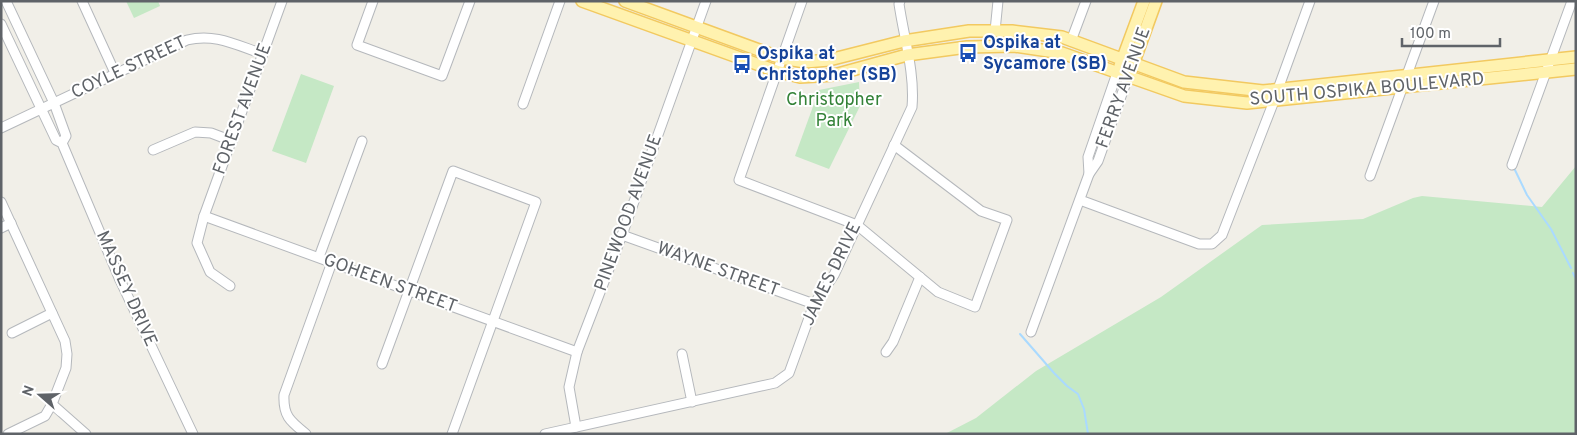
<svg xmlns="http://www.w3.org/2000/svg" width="1577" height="435" font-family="Overpass,sans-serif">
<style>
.green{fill:#c5e8c5}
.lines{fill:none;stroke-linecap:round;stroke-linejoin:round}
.stream{stroke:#aadaff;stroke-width:2}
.minor-casing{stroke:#b5b8bc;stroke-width:11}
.major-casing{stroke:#f2c960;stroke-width:14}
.minor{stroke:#fff;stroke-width:9}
.major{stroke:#fff2af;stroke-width:11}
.labels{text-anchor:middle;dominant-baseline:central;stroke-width:4;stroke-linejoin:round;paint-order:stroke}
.transit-label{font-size:18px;font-weight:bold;fill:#164399;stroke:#fff;text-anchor:start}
.street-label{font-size:18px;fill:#5f6368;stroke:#fff}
.park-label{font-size:18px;fill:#348238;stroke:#fff}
</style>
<rect width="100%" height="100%" fill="#f1efe8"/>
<g class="green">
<path d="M126,1H158L160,6L134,18Z"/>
<path d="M301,74L334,86L306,163L272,151Z"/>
<path d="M859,82L860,106L829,169L795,156L819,90Z"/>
<path d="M1576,166V434H945L976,418L1036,371L1161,297L1262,225L1363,219L1413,198L1422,196L1542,207Z"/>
</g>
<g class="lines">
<g class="stream">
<path d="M1514,168L1527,195L1551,229L1571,268"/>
<path d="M1573,273L1576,279"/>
<path d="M1020,334L1054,373L1067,386L1078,394L1084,409L1088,434"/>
</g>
<g class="minor-casing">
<g id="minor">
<path d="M6,1L54,103L66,136L62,143"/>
<path d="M82,1L115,73"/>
<path d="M373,1L357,45L442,76L470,1"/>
<path d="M802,1L739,180L857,225L938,292L975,307L1007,220L981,211L894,145"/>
<path d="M1,24L56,140L62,143L120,280L193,434"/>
<path d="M995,31L998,1"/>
<path d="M1071,41L1086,1"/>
<path d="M1278,89L1310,1"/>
<path d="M523,104L560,1"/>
<path d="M1,128L187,40C215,33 236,45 263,54"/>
<path d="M153,150L195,132L211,133L232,141"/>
<path d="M1512,165L1572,1"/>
<path d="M1089,174L1088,157L1117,73"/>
<path d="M1370,176L1434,1"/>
<path d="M1080,200L1199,244H1212L1222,235L1274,101"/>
<path d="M1,202L65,341L67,354L66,368L52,404L45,416L8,434"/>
<path d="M204,216L577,352"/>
<path d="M1,228L11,223"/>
<path d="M622,235L814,304"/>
<path d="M319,257L362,141"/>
<path d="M230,286L210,272L197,243L204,216L282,1"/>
<path d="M1031,332L1089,174L1098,161L1128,77"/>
<path d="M12,333L52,313"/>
<path d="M886,352L893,342L920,277"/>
<path d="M682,354L692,402"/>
<path d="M382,364L453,171L536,202L452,434"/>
<path d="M52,404L86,434"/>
<path d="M576,427L569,387L577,352L622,235L706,1"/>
<path d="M306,434C290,421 283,416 284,395L332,262"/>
<path d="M545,434L775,383L789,373L814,304L834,275L912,107C915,73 904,38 899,4L900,1"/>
</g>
</g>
<g class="major-casing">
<g id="major">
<path d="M582,1L776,71L800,77L834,75L907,55L967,47L1014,46L1062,53L1184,96L1247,103L1576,69"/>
<path d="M625,1L781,58L805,62L829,60L904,41L969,31H1012L1062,37L1184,82L1263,91L1576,57"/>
<path d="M1120,66L1144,1"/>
<path d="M1131,70L1156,1"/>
</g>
</g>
<use href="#minor" class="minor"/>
<use href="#major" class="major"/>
</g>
<defs>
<g id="bus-bare" transform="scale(1.5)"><path d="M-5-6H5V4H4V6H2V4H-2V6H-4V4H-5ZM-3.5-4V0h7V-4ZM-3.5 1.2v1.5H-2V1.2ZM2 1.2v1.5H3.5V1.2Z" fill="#1a4fb4" stroke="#fff" stroke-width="2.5" paint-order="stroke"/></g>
</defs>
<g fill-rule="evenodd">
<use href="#bus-bare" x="968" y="53"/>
<use href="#bus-bare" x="742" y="64"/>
</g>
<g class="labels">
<g class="transit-label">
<text x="983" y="43">Ospika at<tspan x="983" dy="21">Sycamore (SB)</tspan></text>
<text x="757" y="54">Ospika at<tspan x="757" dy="21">Christopher (SB)</tspan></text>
</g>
<g class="street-label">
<text transform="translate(129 68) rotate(-25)">COYLE STREET</text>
<text transform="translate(1124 88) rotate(-70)">FERRY AVENUE</text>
<text transform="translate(1367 90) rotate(-5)">SOUTH OSPIKA BOULEVARD</text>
<text transform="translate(243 109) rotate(-70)">FOREST AVENUE</text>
<text transform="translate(629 213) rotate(-70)">PINEWOOD AVENUE</text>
<text transform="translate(718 270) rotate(20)">WAYNE STREET</text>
<text transform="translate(832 274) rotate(-64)">JAMES DRIVE</text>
<text transform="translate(390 284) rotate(20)">GOHEEN STREET</text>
<text transform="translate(126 289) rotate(66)">MASSEY DRIVE</text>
</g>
<g class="park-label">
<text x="834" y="100">Christopher<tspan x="834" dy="21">Park</tspan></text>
</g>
</g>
<rect width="1577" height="435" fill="none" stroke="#5f6368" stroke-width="5"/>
<g transform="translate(40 395) rotate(290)" stroke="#ffffff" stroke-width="4" paint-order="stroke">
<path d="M0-4L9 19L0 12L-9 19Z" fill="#5f6368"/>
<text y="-8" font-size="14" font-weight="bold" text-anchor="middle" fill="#5f6368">N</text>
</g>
<path d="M1402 38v8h98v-8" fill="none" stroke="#5f6368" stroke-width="2.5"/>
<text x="1410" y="38" font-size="15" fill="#5f6368" stroke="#ffffff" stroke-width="4" paint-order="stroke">100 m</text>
</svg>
